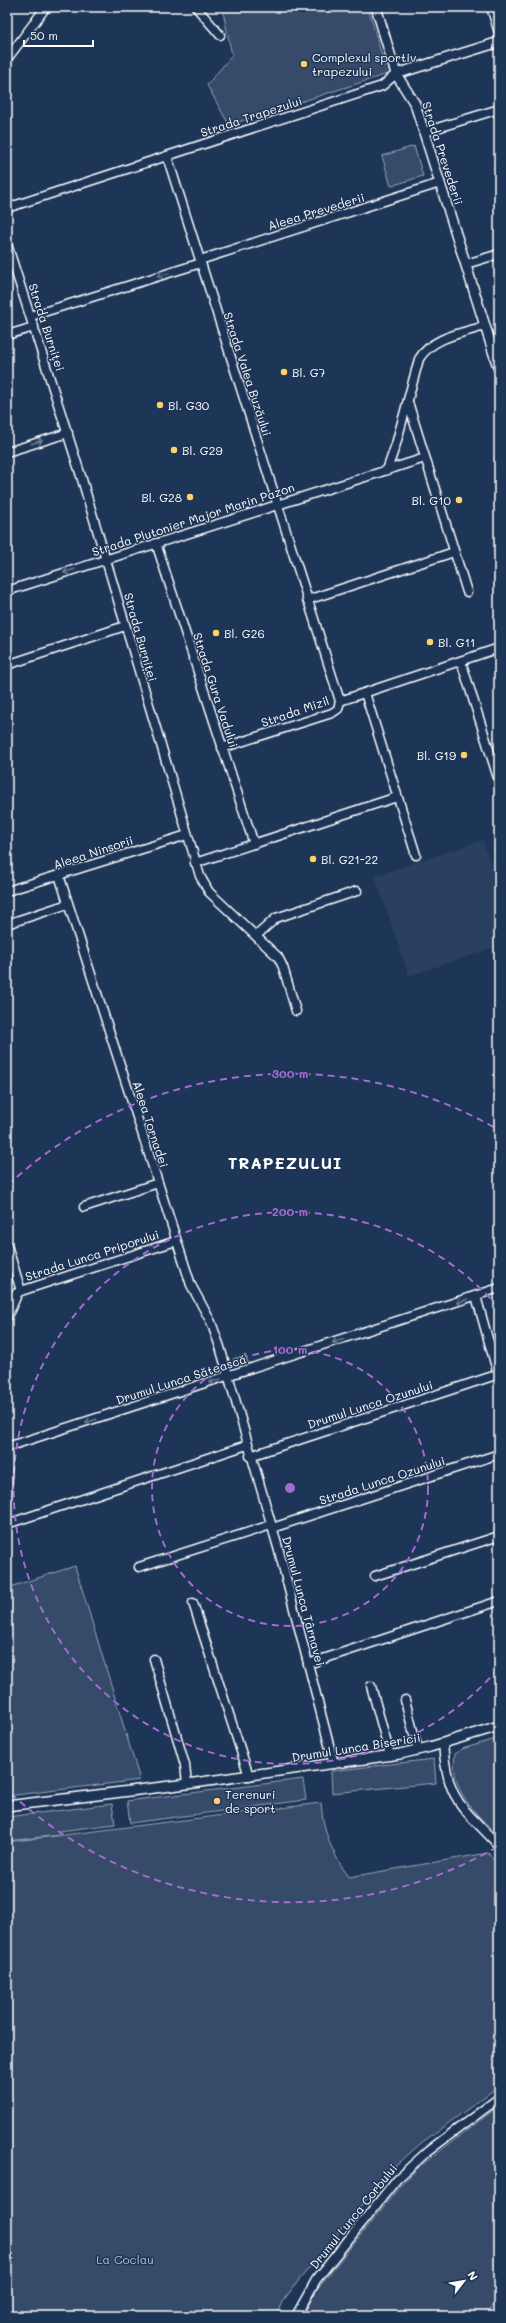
<svg xmlns="http://www.w3.org/2000/svg" width="506" height="2323" font-family="Mali,sans-serif">
<style>
.built{fill:#2a4161}
.green{fill:#364b69;stroke:#9aa5b4}
.water{fill:#617289;stroke:#a0aab8}
.lines{fill:none;stroke-linecap:round;stroke-linejoin:round}
.minor-casing{stroke:#fff;stroke-width:11}
.tertiary-casing{stroke:#fff;stroke-width:12}
.minor{stroke:#1d3557;stroke-width:8}
.tertiary{stroke:#1d3557;stroke-width:9}
.oneway{stroke:#6c7c92}
.ring{fill:none;stroke:#a36bd2;stroke-width:2;stroke-dasharray:7 5}
.poi-dot{fill:#ffd166;stroke:#1d3557;stroke-width:1.5}
.labels{text-anchor:middle;dominant-baseline:central;stroke-width:3;stroke-linejoin:round;paint-order:stroke}
.poi-label{font-size:12px;fill:#fff;stroke:#1d3557;text-anchor:start}
.street-label{font-size:12px;fill:#fff;stroke:#1d3557}
.park-label{font-size:12px;fill:#b9c0ca;stroke:#1d3557}
.district-label{font-size:16px;font-weight:bold;letter-spacing:1px;fill:#fff;stroke:#1d3557}
.centre{fill:#a36bd2;stroke:#1d3557;stroke-width:2}
.ring-label{font-size:12px;text-anchor:middle;font-weight:bold;fill:#a36bd2;stroke:#1d3557;stroke-width:3;stroke-linejoin:round;paint-order:stroke}
</style>
<rect width="100%" height="100%" fill="#1d3557"/>
<filter id="ink" filterUnits="userSpaceOnUse"><feTurbulence type="fractalNoise" baseFrequency=".025" numOctaves="2"/><feDisplacementMap in="SourceGraphic" scale="8" xChannelSelector="R" yChannelSelector="G"/><feConvolveMatrix kernelMatrix="1 2 1 2 8 2 1 2 1" color-interpolation-filters="sRGB"/></filter>
<g filter="url(#ink)">
<path class="built" d="M483,840L499,889V946L409,976L375,876Z"/>
<g class="green">
<path d="M222,7H368L387,74L229,125L207,85L232,55Z"/>
<path d="M414,146L423,176L391,186L382,156Z"/>
<path d="M75,1566L140,1780L7,1796V1588Z"/>
<path d="M499,1738V1837C476,1813 449,1791 455,1754L462,1749Z"/>
<path d="M434,1759L436,1783L332,1793L331,1771Z"/>
<path d="M303,1779L306,1800L130,1823L127,1801Z"/>
<path d="M321,1803C323,1831 332,1854 349,1877L488,1853L499,1866V2086L420,2144L390,2171L299,2280L282,2302L276,2316H7V1842Z"/>
<path d="M112,1804L115,1824L59,1831V1835L7,1841V1817Z"/>
<path d="M499,2106V2298L486,2316H303L317,2289L401,2185L419,2167Z"/>
</g>
<path class="water" d="M245,1355L248,1362L235,1366L233,1359Z"/>
<g class="lines">
<g class="minor-casing">
<g id="minor">
<path d="M196,7L220,35"/>
<path d="M491,7L499,33"/>
<path d="M7,59L46,7"/>
<path d="M424,132L499,109"/>
<path d="M167,156L340,701L338,709L332,713L222,748"/>
<path d="M7,208L382,86L396,74"/>
<path d="M7,244L81,476L200,876L209,892L278,957L283,967L296,1011"/>
<path d="M200,260L440,183"/>
<path d="M466,264L499,254"/>
<path d="M31,316L201,263"/>
<path d="M7,335L34,327"/>
<path d="M408,402L467,592"/>
<path d="M7,452L68,433"/>
<path d="M387,470L396,444L419,359C432,337 462,333 485,326"/>
<path d="M156,543L254,844"/>
<path d="M7,591L425,458"/>
<path d="M307,600L454,552"/>
<path d="M461,661L499,781"/>
<path d="M7,665L125,626"/>
<path d="M365,693L416,855"/>
<path d="M340,701L499,648"/>
<path d="M195,863L397,797"/>
<path d="M59,875L191,1285L211,1322L220,1347L279,1551L334,1764"/>
<path d="M7,891L187,835"/>
<path d="M7,924L68,904"/>
<path d="M256,936L276,918L357,891"/>
<path d="M84,1207L158,1183"/>
<path d="M7,1245L21,1291"/>
<path d="M476,1296L499,1378"/>
<path d="M7,1298L21,1291L176,1241"/>
<path d="M7,1317L17,1295"/>
<path d="M7,1447L499,1288"/>
<path d="M250,1456L499,1374"/>
<path d="M7,1524L247,1445"/>
<path d="M272,1528L499,1454"/>
<path d="M139,1567L271,1525"/>
<path d="M375,1576L499,1536"/>
<path d="M193,1603L249,1776"/>
<path d="M154,1659L185,1765L187,1784"/>
<path d="M308,1664L499,1601"/>
<path d="M371,1686L390,1755"/>
<path d="M405,1700L418,1750"/>
<path d="M443,1743C447,1802 462,1806 499,1846"/>
<path d="M296,2316L316,2280L397,2179L428,2151L499,2098"/>
</g>
</g>
<g class="tertiary-casing">
<g id="tertiary">
<path d="M376,7L396,74L415,104L499,370"/>
<path d="M396,74L499,42"/>
<path d="M7,1806L187,1784L400,1754L430,1747L499,1726"/>
</g>
</g>
<use href="#minor" class="minor"/>
<use href="#tertiary" class="tertiary"/>
</g>
<defs><path id="oneway-shaft" d="M-6 0H5M1.5-3L5.5 0L1.5 3" fill="none" stroke-width="1.6" stroke-linecap="round" stroke-linejoin="round"/></defs>
<g class="oneway">
<use href="#oneway-shaft" transform="translate(163 275) rotate(163)"/>
<use href="#oneway-shaft" transform="translate(37 442) rotate(-18)"/>
<use href="#oneway-shaft" transform="translate(69 571) rotate(162)"/>
<use href="#oneway-shaft" transform="translate(462 1301) rotate(162)"/>
<use href="#oneway-shaft" transform="translate(338 1341) rotate(162)"/>
<use href="#oneway-shaft" transform="translate(215 1381) rotate(162)"/>
<use href="#oneway-shaft" transform="translate(91 1421) rotate(162)"/>
</g>
</g>
<g class="ring">
<circle cx="290" cy="1488" r="138"/>
<path d="M498 1669A276 276 0 1 1 498 1307"/>
<path d="M497 1847A414 414 0 0 1 8 1791M8 1185A414 414 0 0 1 497 1129"/>
</g>
<g class="poi-dot">
<circle cx="304" cy="64" r="4"/>
<circle cx="284" cy="372" r="4"/>
<circle cx="160" cy="405" r="4"/>
<circle cx="174" cy="450" r="4"/>
<circle cx="190" cy="497" r="4"/>
<circle cx="459" cy="500" r="4"/>
<circle cx="216" cy="633" r="4"/>
<circle cx="430" cy="642" r="4"/>
<circle cx="464" cy="755" r="4"/>
<circle cx="313" cy="859" r="4"/>
<circle cx="217" cy="1801" r="4"/>
</g>
<g class="labels">
<g class="poi-label">
<text x="312" y="57">Complexul sportiv<tspan x="312" dy="14">trapezului</tspan></text>
<text x="292" y="372">Bl. G7</text>
<text x="168" y="405">Bl. G30</text>
<text x="182" y="450">Bl. G29</text>
<text x="182" y="497" text-anchor="end">Bl. G28</text>
<text x="451" y="500" text-anchor="end">Bl. G10</text>
<text x="224" y="633">Bl. G26</text>
<text x="438" y="642">Bl. G11</text>
<text x="456" y="755" text-anchor="end">Bl. G19</text>
<text x="321" y="859">Bl. G21-22</text>
<text x="225" y="1794">Terenuri<tspan x="225" dy="14">de sport</tspan></text>
</g>
<g class="street-label">
<text transform="translate(251 116) rotate(-18)">Strada Trapezului</text>
<text transform="translate(443 153) rotate(72)">Strada Prevederii</text>
<text transform="translate(316 211) rotate(-17)">Aleea Prevederii</text>
<text transform="translate(47 327) rotate(72)">Strada Burniței</text>
<text transform="translate(248 374) rotate(72)">Strada Valea Buzăului</text>
<text transform="translate(193 519) rotate(-18)">Strada Plutonier Major Marin Pazon</text>
<text transform="translate(141 637) rotate(74)">Strada Burniței</text>
<text transform="translate(216 690) rotate(72)">Strada Gura Vadului</text>
<text transform="translate(295 711) rotate(-19)">Strada Mizil</text>
<text transform="translate(93 852) rotate(-18)">Aleea Ninsorii</text>
<text transform="translate(151 1124) rotate(72)">Aleea Tornadei</text>
<text transform="translate(92 1255) rotate(-18)">Strada Lunca Priporului</text>
<text transform="translate(181 1379) rotate(-18)">Drumul Lunca Sătească</text>
<text transform="translate(370 1404) rotate(-18)">Drumul Lunca Ozunului</text>
<text transform="translate(382 1480) rotate(-18)">Strada Lunca Ozunului</text>
<text transform="translate(304 1601) rotate(75)">Drumul Lunca Târnavei</text>
<text transform="translate(356 1747) rotate(-9)">Drumul Lunca Bisericii</text>
<text transform="translate(353 2216) rotate(-51)">Drumul Lunca Corbului</text>
</g>
<g class="park-label">
<text x="125" y="2259">La Coclau</text>
</g>
<g class="district-label">
<text x="285" y="1162">TRAPEZULUI</text>
</g>
</g>
<circle cx="290" cy="1488" r="6" class="centre"/>
<g class="ring-label">
<text x="290" y="1078">300 m</text>
<text x="290" y="1216">200 m</text>
<text x="290" y="1354">100 m</text>
</g>
<rect width="506" height="2323" fill="none" stroke="#1d3557" stroke-width="24"/>
<rect x="12" y="12" width="482" height="2299" fill="none" stroke="#fff" stroke-width="1.5" filter="url(#ink)"/>
<g transform="translate(464 2281) rotate(59)" stroke="#1d3557" stroke-width="3" paint-order="stroke">
<path d="M0-3L7 15L0 10L-7 15Z" fill="#ffffff"/>
<text y="-6" font-size="11" font-weight="bold" text-anchor="middle" fill="#ffffff">N</text>
</g>
<path d="M24 40v6h69v-6" fill="none" stroke="#ffffff" stroke-width="2"/>
<text x="30" y="40" font-size="12" fill="#ffffff" stroke="#1d3557" stroke-width="3" paint-order="stroke">50 m</text>
</svg>
